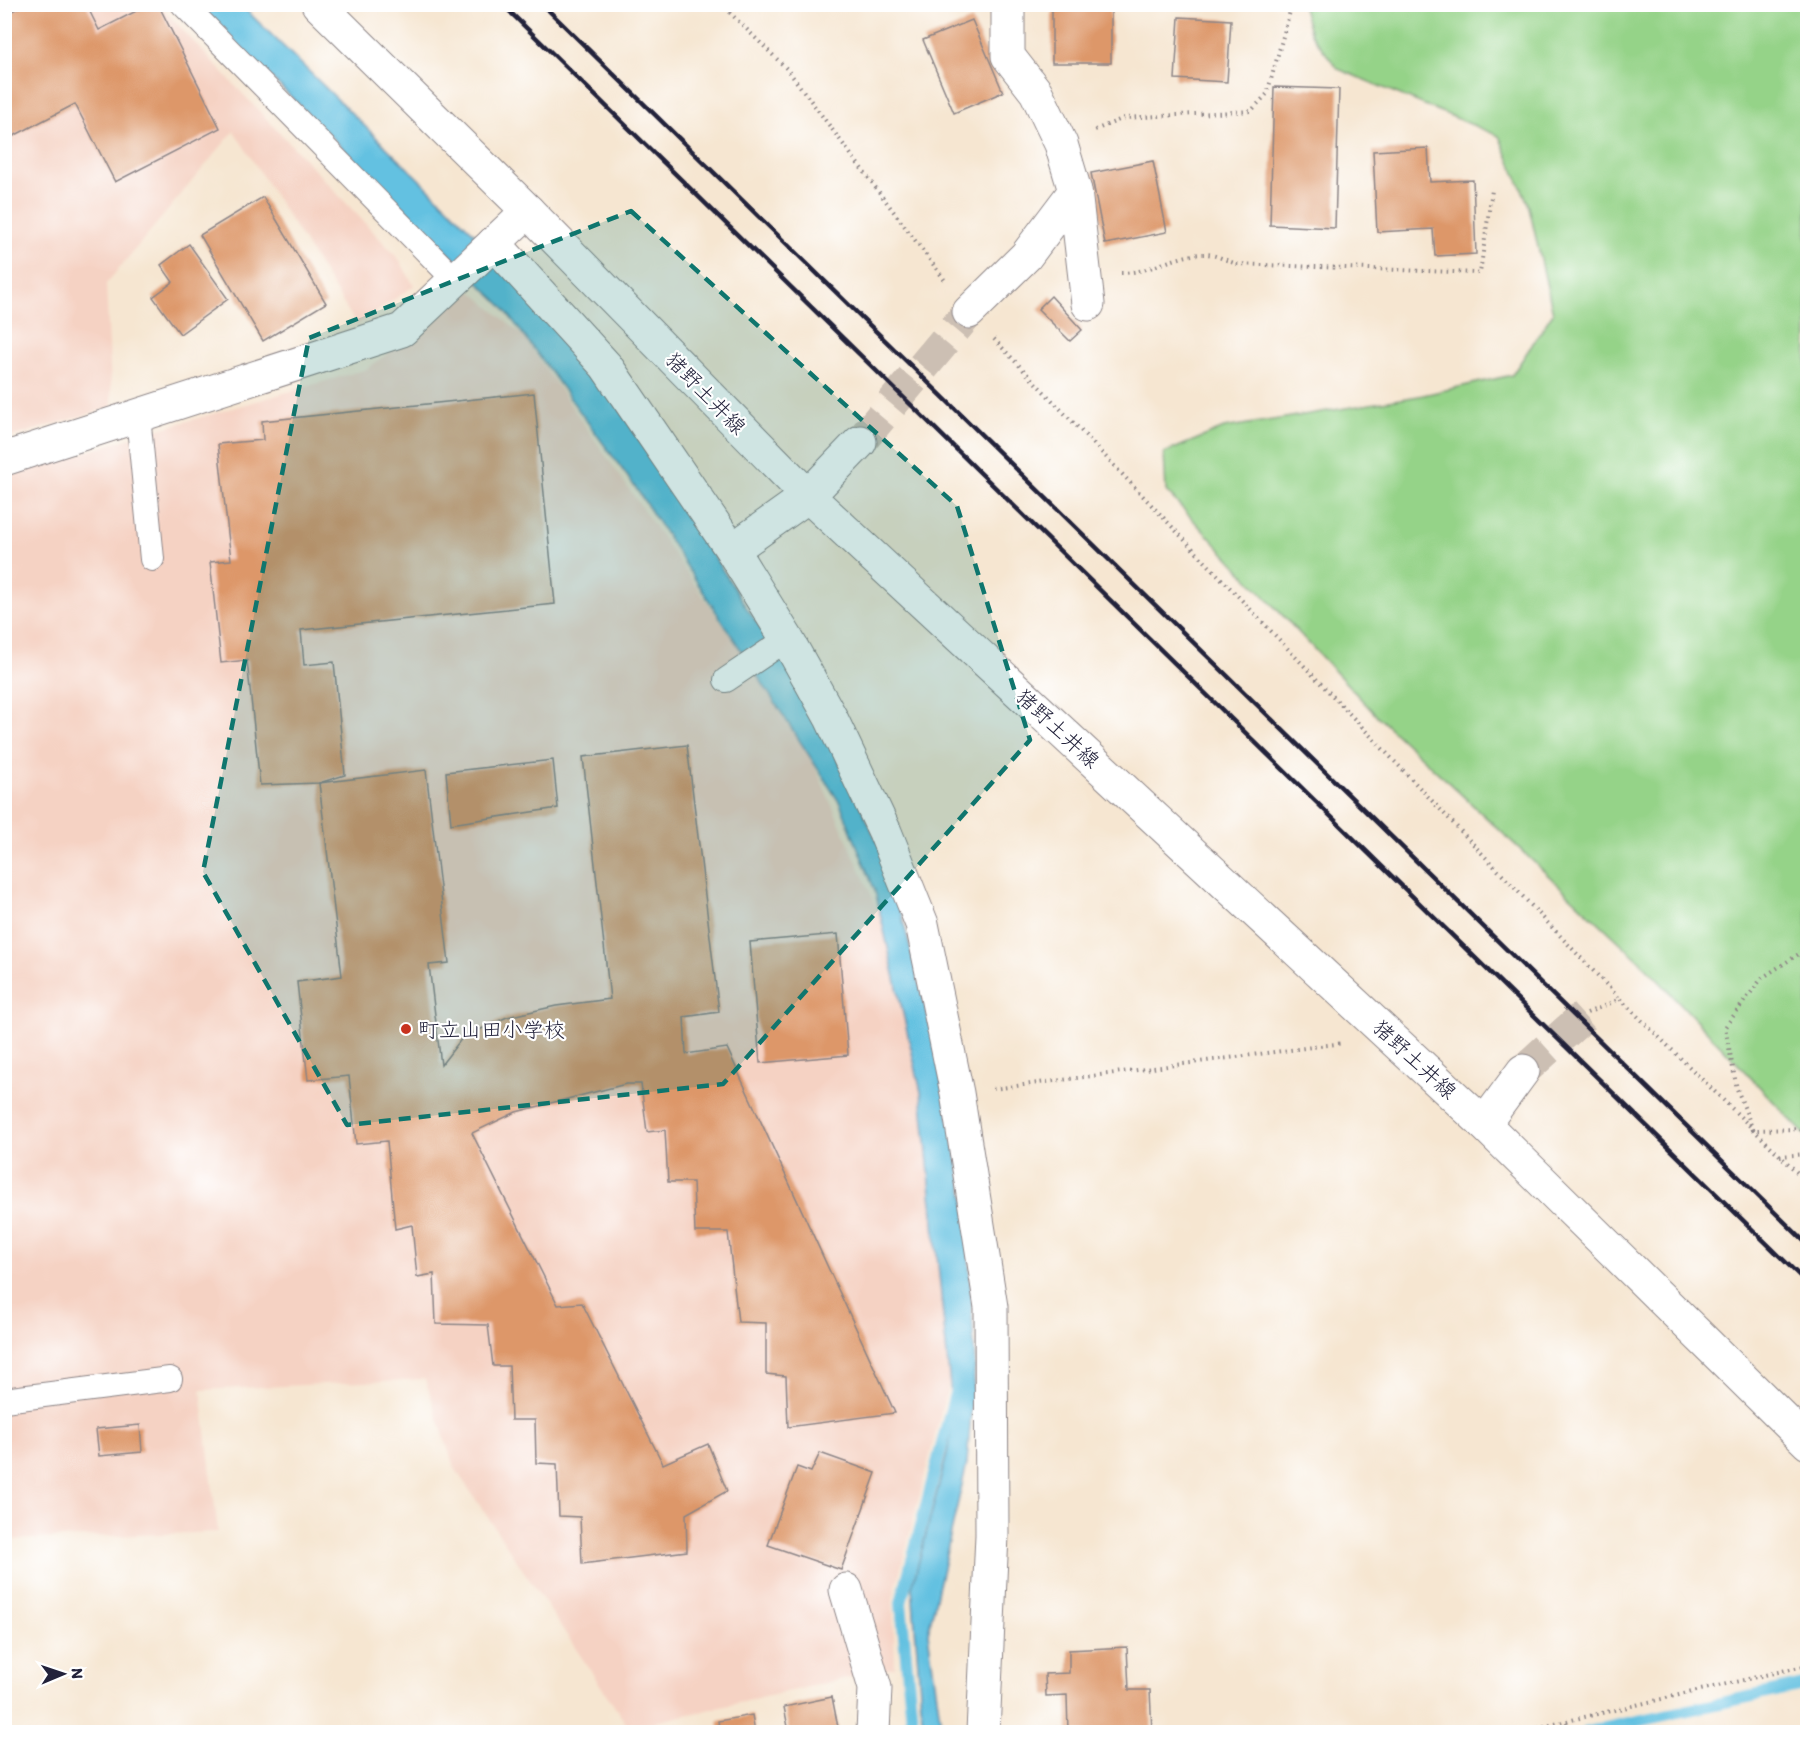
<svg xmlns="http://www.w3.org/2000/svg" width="1812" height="1737" font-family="Itim,'Klee One',sans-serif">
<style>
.built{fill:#f5d2c3}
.green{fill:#95d388;stroke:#5c7a62;stroke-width:1.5}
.water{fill:#63c1e1;stroke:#42728e;stroke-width:1.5}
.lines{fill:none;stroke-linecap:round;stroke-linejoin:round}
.stream{stroke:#63c1e1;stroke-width:12}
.building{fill:#dd9769}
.street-tunnel{stroke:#ccbfb3;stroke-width:33;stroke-dasharray:33 16;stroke-linecap:butt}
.lane-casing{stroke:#8c8486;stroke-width:26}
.street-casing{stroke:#8c8486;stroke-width:35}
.secondary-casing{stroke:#8c8486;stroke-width:35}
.path{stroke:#8c8486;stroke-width:4;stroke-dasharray:1.5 4.5;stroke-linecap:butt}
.lane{stroke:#fff;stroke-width:24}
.street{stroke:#fff;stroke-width:33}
.secondary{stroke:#fff;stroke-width:33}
.rail{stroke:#22223b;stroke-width:4.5}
.marked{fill:#0f766e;fill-opacity:0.2;stroke:#0f766e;stroke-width:4.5;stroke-dasharray:12 8;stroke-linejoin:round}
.poi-dot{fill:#c8321e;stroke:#fff;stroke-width:2}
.labels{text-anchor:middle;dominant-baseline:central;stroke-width:4.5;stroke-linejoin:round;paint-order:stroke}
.street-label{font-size:21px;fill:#22223b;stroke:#fff}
.poi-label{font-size:21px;fill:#22223b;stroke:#fff;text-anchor:start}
</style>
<rect width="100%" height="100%" fill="#fff"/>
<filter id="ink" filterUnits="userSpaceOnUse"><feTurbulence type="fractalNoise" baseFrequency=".0167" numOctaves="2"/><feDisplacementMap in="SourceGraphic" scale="12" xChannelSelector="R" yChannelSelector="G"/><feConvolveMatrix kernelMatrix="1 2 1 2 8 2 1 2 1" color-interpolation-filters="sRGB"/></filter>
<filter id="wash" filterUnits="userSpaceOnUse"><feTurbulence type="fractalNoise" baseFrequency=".008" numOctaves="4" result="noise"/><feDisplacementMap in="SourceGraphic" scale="24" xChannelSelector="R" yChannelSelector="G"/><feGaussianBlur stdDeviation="1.35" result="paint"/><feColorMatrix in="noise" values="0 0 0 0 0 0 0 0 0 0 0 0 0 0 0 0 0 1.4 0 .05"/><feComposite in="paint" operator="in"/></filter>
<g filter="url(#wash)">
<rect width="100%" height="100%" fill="#f6e6d1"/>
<g class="built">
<path d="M5,5H159L399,259L414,286L357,325L234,131L106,284L112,407L5,439Z"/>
<path d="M470,290L523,336L804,742L884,924L924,1103L950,1378L893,1599L895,1667L629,1728L454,1467L425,1379L201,1390L218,1532L5,1540L4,478L143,434L367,369Z"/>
</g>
<path class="green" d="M1302,5H1807V1137L1641,962L1375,714L1166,491L1164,453L1224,428L1419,396L1512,375L1553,313L1528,203L1499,136L1338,69L1311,34Z"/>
<path class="water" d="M198,5H241L473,232L587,357L748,610L809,697L890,869L933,1037L966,1205L975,1364L967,1463L928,1633L942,1732H923L912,1587L947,1454L953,1417L921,1092L875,891L840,803L636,488L503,307Z"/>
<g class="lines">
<g class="stream">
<path d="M913,1732L901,1603L956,1390"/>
<path d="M1587,1732L1808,1684"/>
</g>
</g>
<g id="blocks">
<g class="building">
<path d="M26,4H86L99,30L150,4H158L220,128L115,182L75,104L4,141V15Z"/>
<rect x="1052" y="6" width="59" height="57"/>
<path d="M1179,17L1231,20L1227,82L1175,79Z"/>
<path d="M972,20L1003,92L954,113L923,40Z"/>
<path d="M1274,87L1339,89L1335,228L1270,225Z"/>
<path d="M1428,148L1430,182L1473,180L1476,254L1435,256L1433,229L1377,232L1373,151Z"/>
<path d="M1153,161L1167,232L1105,244L1091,173Z"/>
<path d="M263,197L326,303L263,341L200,235Z"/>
<path d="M189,244L228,299L180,334L153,297L173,282L161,265Z"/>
<path d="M1051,296L1082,330L1070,341L1038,309Z"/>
<path d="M534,393L555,604L301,630L304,665L334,662L345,775L319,783L260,785L247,660L221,663L210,562L231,560L218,444L263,440L262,421Z"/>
<path d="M687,745L719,1012L684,1017L686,1054L727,1048L895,1413L788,1427L786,1376L766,1374V1323L738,1322L728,1232H695L693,1182H668L665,1130L647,1132L641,1084H626L516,1112L472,1133L558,1305L582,1303L663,1464L708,1444L727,1491L686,1514L687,1551L582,1564L580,1517L559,1516L557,1464L536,1463L535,1420H511L509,1366H493L488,1325L436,1324L434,1274L417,1277L412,1225L395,1229L387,1141L356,1144L349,1076L308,1080L297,982L342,976L319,783L426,770L449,963L429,965L441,1065L462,1038L507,1017L556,1006L610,999L583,757Z"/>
<path d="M553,760L558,808L451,824L446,772Z"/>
<path d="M838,934L848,1055L760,1063L750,942Z"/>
<path d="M140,1425L142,1452L99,1456L96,1429Z"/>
<path d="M820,1453L876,1473L841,1570L768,1545L797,1467L811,1472Z"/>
<path d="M1127,1647L1129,1690H1150L1152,1732H1068L1067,1695L1046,1696L1045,1674L1069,1673V1650Z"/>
<path d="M832,1697L839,1732H789L784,1707Z"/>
<path d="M752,1715L755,1732H720L718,1721Z"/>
</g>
</g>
</g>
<g filter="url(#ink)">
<use href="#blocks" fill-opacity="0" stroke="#8c8486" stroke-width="1.5"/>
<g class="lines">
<g class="street-tunnel">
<path d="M860,442L969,312"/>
<path d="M1523,1071L1587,1013"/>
</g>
<g class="lane-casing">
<g id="lane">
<path d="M183,4L455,280"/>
<path d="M138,416L152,559"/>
<path d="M726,680L787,639"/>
<path d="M4,1400L170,1379"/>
</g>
</g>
<g class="street-casing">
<g id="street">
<path d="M1075,191L1088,304"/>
<path d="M494,243L606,366L732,550"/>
<path d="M969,312L1026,256L1075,191L1061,144L1036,92L1008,56V4"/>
<path d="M860,442L808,496L732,550L787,639L831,718L885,832L922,924L957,1093L991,1307L992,1535L983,1732"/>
<path d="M4,459L402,330L528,211"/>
<path d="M1484,1124L1523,1071"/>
<path d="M846,1590L875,1688L873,1732"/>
</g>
</g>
<g class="secondary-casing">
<path id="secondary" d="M318,4L528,211L808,496L1484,1124L1808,1443"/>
</g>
<g class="path">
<path d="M721,4L787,69L947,283"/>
<path d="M1095,130L1124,118L1251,111L1267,94L1292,4"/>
<path d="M1121,273C1151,273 1175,254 1205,254C1215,254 1227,261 1237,264L1480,273L1492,190"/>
<path d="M994,339L1620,999"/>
<path d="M1808,948L1762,978L1725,1027L1737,1089L1753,1130L1808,1129"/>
<path d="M1587,1013L1620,999L1808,1183"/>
<path d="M993,1089L1343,1043"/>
<path d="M1780,1156L1808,1154"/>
<path d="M1566,1722L1573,1732"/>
<path d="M1520,1732L1808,1665"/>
</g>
<use href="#lane" class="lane"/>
<use href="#street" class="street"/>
<use href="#secondary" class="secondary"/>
<g class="rail">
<path d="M502,4L1808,1284"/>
<path d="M542,4L1808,1245"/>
</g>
</g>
</g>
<path class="marked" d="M631,211L957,506L1030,740L723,1084L347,1125L203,872L309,338Z"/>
<circle class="poi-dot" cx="406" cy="1029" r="6"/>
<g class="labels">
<g class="street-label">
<text transform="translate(706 393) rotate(46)">猪野土井線</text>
<text transform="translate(1058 728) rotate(43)">猪野土井線</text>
<text transform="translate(1415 1059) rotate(43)">猪野土井線</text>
</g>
<g class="poi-label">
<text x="418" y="1029">町立山田小学校</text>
</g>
</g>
<rect width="1812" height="1737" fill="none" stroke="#fff" stroke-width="24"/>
<g transform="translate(63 1674) rotate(88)" stroke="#ffffff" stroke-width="4.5" paint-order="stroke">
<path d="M0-4.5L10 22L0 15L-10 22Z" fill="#22223b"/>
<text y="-9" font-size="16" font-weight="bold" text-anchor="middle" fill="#22223b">N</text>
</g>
</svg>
